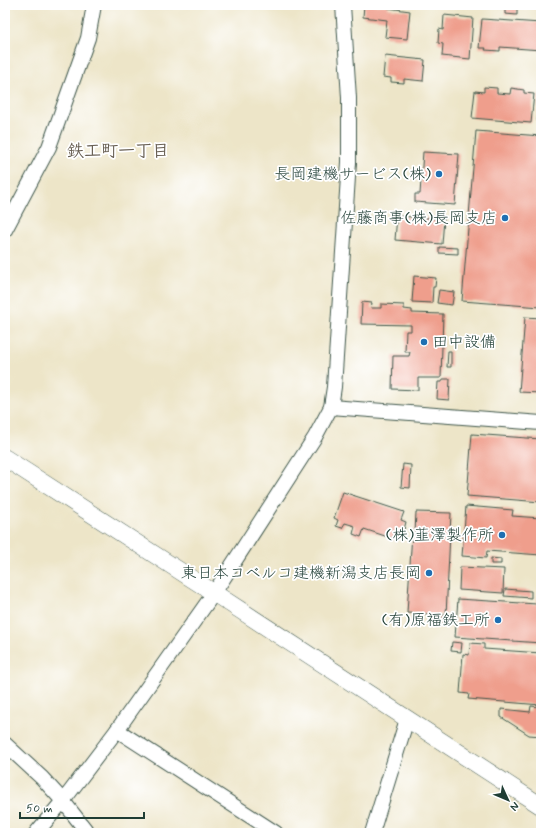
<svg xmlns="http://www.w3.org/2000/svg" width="546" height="838" font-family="Mynerve,'Klee One',sans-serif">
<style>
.building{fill:#ef9e8c}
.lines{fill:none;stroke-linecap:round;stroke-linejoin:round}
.minor-casing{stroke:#3e564a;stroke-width:16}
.tertiary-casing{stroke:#3e564a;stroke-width:18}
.minor{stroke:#fff;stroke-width:14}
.tertiary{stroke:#fff;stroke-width:17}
.poi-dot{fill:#1f6fb2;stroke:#fff;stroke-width:1.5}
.labels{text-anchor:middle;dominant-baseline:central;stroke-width:3.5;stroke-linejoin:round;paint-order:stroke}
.poi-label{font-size:16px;fill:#1f3d34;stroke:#fff;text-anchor:end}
.neighbourhood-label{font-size:17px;font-weight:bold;fill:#685f53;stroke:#fff}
</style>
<rect width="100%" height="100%" fill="#fff"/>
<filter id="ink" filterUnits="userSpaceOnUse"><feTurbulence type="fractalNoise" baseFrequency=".025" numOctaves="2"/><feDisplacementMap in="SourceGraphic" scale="8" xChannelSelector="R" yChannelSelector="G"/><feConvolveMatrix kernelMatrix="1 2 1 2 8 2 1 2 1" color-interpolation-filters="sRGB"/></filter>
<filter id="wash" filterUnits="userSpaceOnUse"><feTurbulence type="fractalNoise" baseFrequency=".012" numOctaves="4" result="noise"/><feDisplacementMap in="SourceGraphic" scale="16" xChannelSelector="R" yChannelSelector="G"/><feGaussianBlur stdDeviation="0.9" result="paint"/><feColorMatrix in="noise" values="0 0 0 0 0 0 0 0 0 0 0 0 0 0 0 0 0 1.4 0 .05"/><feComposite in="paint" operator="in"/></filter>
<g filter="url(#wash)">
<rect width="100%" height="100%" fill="#ede5c8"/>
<g id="blocks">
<g class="building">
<path d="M364,5H389L388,8L410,11L407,39L385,37L387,20L363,17Z"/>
<path d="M505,5H541V9L517,7V15L505,14Z"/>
<path d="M444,15L473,18L470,59L442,56L443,44L438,43L439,29L443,30Z"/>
<path d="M482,19L541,23V50L500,47V51L485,50L486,48H479Z"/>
<path d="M385,56L425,60L423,81L404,79V83L391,82V78L383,77Z"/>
<path d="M484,87L497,88V93L510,94L511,88L524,90V93L534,94L531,123L472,118L475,91L484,92Z"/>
<path d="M539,94H541V123H537Z"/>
<path d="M476,131L541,136V307L462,301Z"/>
<path d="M423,152L459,154L455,205L415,202V194H420Z"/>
<path d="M397,216L444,219L442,244L395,240Z"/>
<path d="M439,247L458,248V254L439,253Z"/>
<path d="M414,276L436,278L435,287H433L432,303L412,302Z"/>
<path d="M439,290L454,292L452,305L437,303Z"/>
<path d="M362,302L372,303L371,308H381V304L404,305V309L412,310V313L443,314L441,378H418V390L392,389L393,356H409L410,352H405L406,331H411V325L361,324Z"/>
<path d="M525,317L541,318V393L519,392Z"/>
<path d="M448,351H451V367H447Z"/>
<path d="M443,379H450L449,400L437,399L438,382H442Z"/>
<path d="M472,434L541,439V502L467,496Z"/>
<path d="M403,464L411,465L410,488L401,487Z"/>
<path d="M343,492L404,512L401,520L406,522L403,533L397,531L394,539L364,529L361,537L353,534L355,526L345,523L342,528L336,526L338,520L334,518Z"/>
<path d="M466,506L513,510L512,516L541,518V555L487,551L486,558L462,556Z"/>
<path d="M416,512L451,513L446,615L407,613L412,533L415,534Z"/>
<path d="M491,558L501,559V564H491Z"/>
<path d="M460,567L504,569L503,593L459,590Z"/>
<path d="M505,589L531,591V598L504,596Z"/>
<path d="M538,594L541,595V643L455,637L458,599L537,604Z"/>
<path d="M432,617L444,618V624L432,623Z"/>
<path d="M452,642L462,643L461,652L451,651Z"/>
<path d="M470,643L484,644V649L541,653V705L468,699L469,694L460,693L463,654L469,655Z"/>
<path d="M531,706L539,707V712H541V736L529,735L501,717V709L530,712Z"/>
</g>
</g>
</g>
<g filter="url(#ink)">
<use href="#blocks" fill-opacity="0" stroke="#3e564a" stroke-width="1"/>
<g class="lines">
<g class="minor-casing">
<g id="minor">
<path d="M5,230L49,147L88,38L94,5"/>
<path d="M331,407L541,423"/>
<path d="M117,730L276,833"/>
<path d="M5,744L42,778L63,801L88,833"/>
<path d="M36,833L63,801L117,730L214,593L315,437L331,407L334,387L349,162V98L343,5"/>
<path d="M372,833L407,719"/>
</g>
</g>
<g class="tertiary-casing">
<path id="tertiary" d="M5,458L214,593L541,806"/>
</g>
<use href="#minor" class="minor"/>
<use href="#tertiary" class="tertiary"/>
</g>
</g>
<g class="poi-dot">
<circle cx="439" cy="174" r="4"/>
<circle cx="505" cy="218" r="4"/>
<circle cx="424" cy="342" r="4"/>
<circle cx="502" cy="535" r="4"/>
<circle cx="429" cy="573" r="4"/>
<circle cx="498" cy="620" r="4"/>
</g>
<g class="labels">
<g class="poi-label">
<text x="431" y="174">長岡建機サービス(株)</text>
<text x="497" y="218">佐藤商事(株)長岡支店</text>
<text x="432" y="342" text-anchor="start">田中設備</text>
<text x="494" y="535">(株)韮澤製作所</text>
<text x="421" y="573">東日本コベルコ建機新潟支店長岡</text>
<text x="490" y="620">(有)原福鉄工所</text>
</g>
<g class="neighbourhood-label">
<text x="118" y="151">鉄工町一丁目</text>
</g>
</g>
<rect width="546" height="838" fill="none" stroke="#fff" stroke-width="20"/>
<g transform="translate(508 800) rotate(134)" stroke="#ffffff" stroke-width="3" paint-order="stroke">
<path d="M0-3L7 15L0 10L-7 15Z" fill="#1f3d34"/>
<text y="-6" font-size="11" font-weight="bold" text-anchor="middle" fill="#1f3d34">N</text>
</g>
<path d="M20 812v6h124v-6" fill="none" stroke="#1f3d34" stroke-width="2"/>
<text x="26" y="812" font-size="12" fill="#1f3d34" stroke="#ffffff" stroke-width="3" paint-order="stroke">50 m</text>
</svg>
